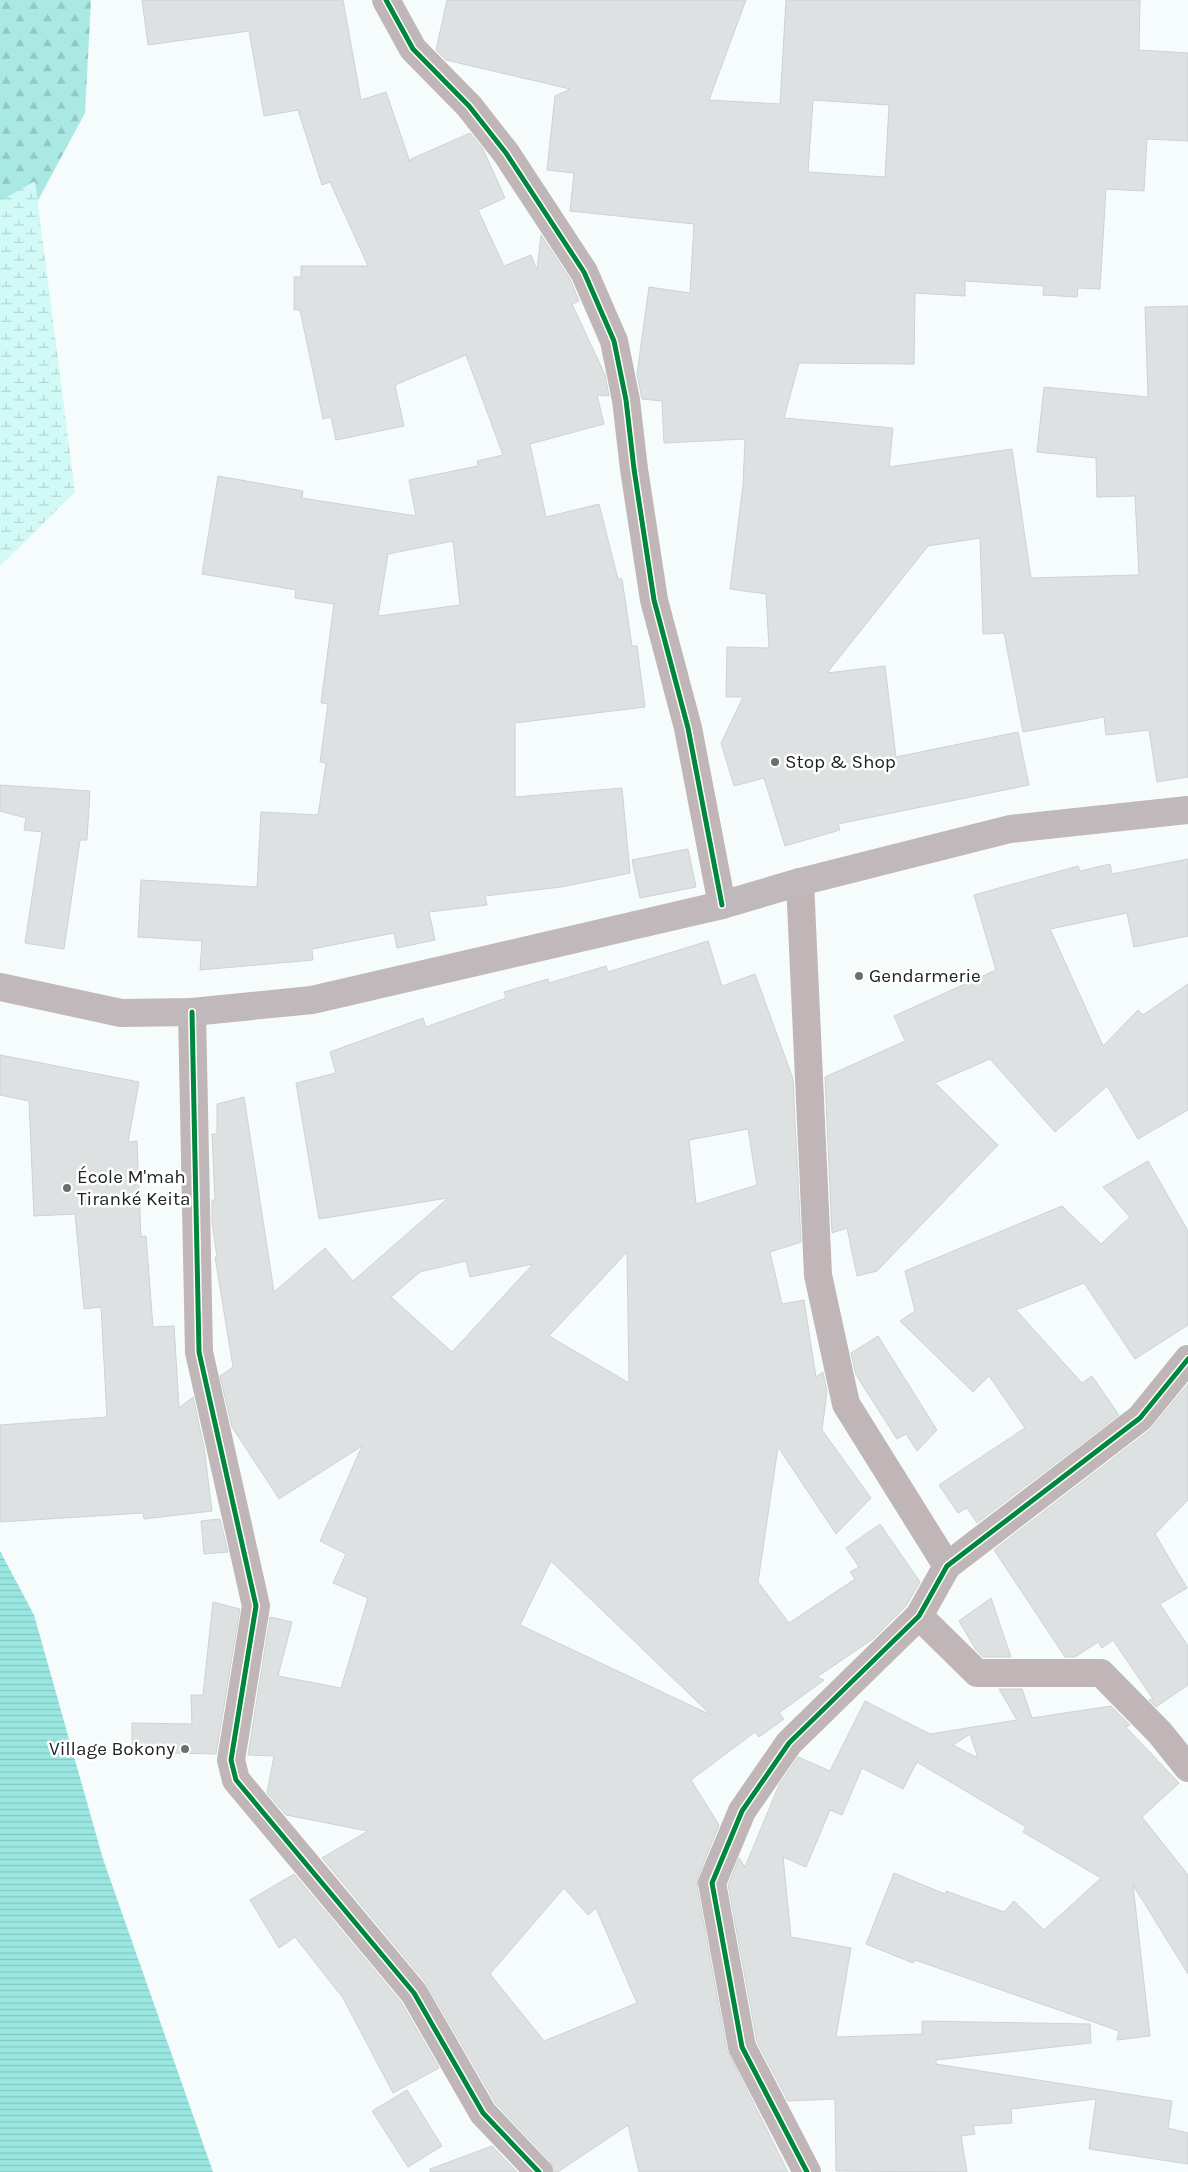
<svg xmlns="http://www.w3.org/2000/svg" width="1188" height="2172" font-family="Karla,sans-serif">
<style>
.forest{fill:url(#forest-firs)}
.wetland{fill:url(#wetland-marsh)}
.water{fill:url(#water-rules)}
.building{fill:#dde1e1;stroke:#ced2d2;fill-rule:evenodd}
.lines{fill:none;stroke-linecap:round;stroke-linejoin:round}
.street{stroke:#c0b6b7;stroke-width:28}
.primary{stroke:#c0b8ba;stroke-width:28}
.cycleway-casing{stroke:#fff;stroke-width:8}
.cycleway{stroke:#00873e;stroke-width:5}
.poi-dot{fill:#6c6f6f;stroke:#fff;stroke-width:2}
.labels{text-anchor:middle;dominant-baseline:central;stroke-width:5;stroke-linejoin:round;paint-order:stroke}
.poi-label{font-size:19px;fill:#212424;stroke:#fff;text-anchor:start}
</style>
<defs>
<pattern id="forest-firs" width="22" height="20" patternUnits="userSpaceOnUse" patternTransform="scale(1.25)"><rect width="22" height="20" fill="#aae8e4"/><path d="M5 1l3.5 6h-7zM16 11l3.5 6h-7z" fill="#92c7c3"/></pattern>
<pattern id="wetland-marsh" width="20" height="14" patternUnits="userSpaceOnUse" patternTransform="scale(1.25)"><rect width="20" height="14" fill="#d1f9f6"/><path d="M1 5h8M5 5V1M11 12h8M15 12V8" fill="none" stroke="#b3d5d3"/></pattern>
<pattern id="water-rules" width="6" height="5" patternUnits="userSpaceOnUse" patternTransform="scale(1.25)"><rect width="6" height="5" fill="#9ae7e2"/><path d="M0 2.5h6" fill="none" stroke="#84c6c2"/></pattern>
</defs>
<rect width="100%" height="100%" fill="#f6fbfb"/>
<path class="forest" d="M0,0H91L85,113L0,271Z"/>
<path class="wetland" d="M35,181L75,492L0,566V201Z"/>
<path class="water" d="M0,1551L34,1615L103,1859L213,2172H0Z"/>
<g class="building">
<path d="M142,0H343L361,100L386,92L410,162L411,159L470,133L483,149L505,198L478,210L504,266L531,255L537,270L541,235L570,279L579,301L572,304L605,375L609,396L597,395L604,424L530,444L546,517L599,504L618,579H622L632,646H637L645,707L515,723V797L622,788L630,873L561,887L485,896L487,905L429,912L435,940L397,948L394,933L312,949L313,960L200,970L202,941L138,937L141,880L257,887L261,812L318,815L326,763L320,762L328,704L321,703L334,604L295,598L296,590L202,574L218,476L303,491L302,498L416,516L409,480L478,466L477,461L503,455L466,355L395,385L404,426L336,440L331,417L323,419L300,310H294V277H301V266H368L330,182L322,185L298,110L264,116L249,31L148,45ZM453,541L460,605L378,616L388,554Z"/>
<path d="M447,0H746L709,100L780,104L786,0H1140L1139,50L1188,53V141L1147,139L1144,191L1106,189L1100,289L1078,288L1077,297L1043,295L1044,286L965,281V296L915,293L914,364L799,363L784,418L893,428L889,467L1012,449L1031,578L1139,575L1135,496L1097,497L1096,458L1037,452L1044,387L1148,397L1145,307L1188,306V777L1157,782L1149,730L1106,735L1104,717L1023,732L1004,633L983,634L980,538L928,546L827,673L885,666L896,757L1018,732L1029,785L838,824L840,830L785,846L764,778L734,786L721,743L743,697H726L727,647L769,648L766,594L730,589L743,485L745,439L664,443L662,401L642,399L637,374L649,287L690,293L694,224L570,211L574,173L547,170L555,96L570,89L446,60L436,50ZM813,100L889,105L885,177L808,172Z"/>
<path d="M0,785L90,791L87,840H80L64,949L25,943L42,832L24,830L26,818L0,811Z"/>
<path d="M688,849L696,887L640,898L632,860Z"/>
<path d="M1188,859V936L1134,947L1127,913L1050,929L1103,1046L1138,1010L1143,1015L1188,984V1110L1138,1139L1107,1086L1055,1132L990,1059L935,1083L998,1145L877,1271L857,1276L847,1228L832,1233L825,1077L905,1041L894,1016L996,970L974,895L1078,866L1080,871L1110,864L1112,874Z"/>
<path d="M708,941L722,986L755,974L793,1079L801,1242L770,1252L782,1304L804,1300L816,1377L823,1372L827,1391L822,1430L871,1498L836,1534L778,1447L758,1582L789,1623L855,1579L850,1572L859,1567L846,1548L880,1524L920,1582L906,1606L873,1639L817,1677L824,1680L779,1713L784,1719L759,1737L755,1732L691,1780L719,1825L698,1877L697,1886L727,2050L788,2172H639L628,2125L558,2172H554L550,2161L496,2104L426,1983L322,1858L368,1831L286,1815L267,1793L274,1756L248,1755L270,1617L292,1622L278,1676L341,1688L368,1598L333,1583L346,1554L320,1541L362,1446L279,1499L232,1427L220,1376L233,1367L215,1257H217L212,1222V1200H215L212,1134H217V1104L244,1097L274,1292L325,1248L353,1281L448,1198L319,1219L296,1083L336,1073L330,1052L423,1018L426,1027L506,998L504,992L548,979L549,983L606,966L608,972ZM748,1129L757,1185L696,1204L689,1140ZM627,1252L629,1383L549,1336ZM466,1261L470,1277L533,1264L452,1352L391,1297L420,1272ZM551,1561L711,1715L520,1625ZM564,1888L588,1915L596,1908L637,2003L544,2041L490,1974Z"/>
<path d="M0,1055L139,1082L128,1142L137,1141L141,1237L146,1236L153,1327L174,1326L179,1408L193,1397L204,1447L212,1511L144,1519L143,1513L0,1522V1425L107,1417L101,1307L84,1309L75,1214L34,1216L29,1101L0,1095Z"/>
<path d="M1148,1161L1188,1231V1325L1135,1359L1084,1283L1016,1310L1082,1383L1092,1376L1119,1415L977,1523L967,1508L958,1513L939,1485L1025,1428L989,1376L973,1392L900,1321L915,1311L905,1271L1062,1206L1101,1244L1130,1217L1103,1187Z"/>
<path d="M878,1336L937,1430L917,1451L906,1434L897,1439L856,1375L851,1353Z"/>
<path d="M1188,1384V1500L1155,1534L1187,1588L1160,1604L1188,1646V1685L1156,1707L1149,1700L1153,1699L1113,1640L1102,1648L1098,1642L1075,1657H1065L994,1550L1150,1430Z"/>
<path d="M220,1519L228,1552L204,1554L201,1521Z"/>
<path d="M991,1598L1011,1657H983L976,1650L959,1621Z"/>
<path d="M213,1602L240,1609L216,1754L132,1752V1723L192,1724L191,1695H203Z"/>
<path d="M999,1689H1022L1032,1718L1111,1706L1130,1725L1126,1727L1179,1783L1142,1817L1188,1875V1974L1133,1885L1150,2036L1117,2040L1119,2031L915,1960L913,1963L866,1944L894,1873L945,1894L946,1891L1004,1912L1014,1901L1044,1930L1101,1878L1023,1832L1026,1827L917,1762L903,1789L862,1768L842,1815L830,1810L806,1867L783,1857L791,1937L851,1948L836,2037L922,2034V2021L1090,2024L1091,2043L936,2060V2064L1172,2101L1168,2128L1188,2133V2164L1089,2149L1096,2099L1011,2109L1012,2123L973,2126L975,2134L961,2136L967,2172L836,2171L835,2099L788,2101L757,2042L728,1885L739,1858L745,1867L779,1785L798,1757L830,1771L865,1701L930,1734L1017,1720ZM970,1734L978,1758L953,1745Z"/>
<path d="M294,1874L401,2002L439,2068L393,2093L343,1998L295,1937L279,1948L250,1900Z"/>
<path d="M407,2090L442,2146L408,2167L372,2111Z"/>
<path d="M492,2146L517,2172H430V2169Z"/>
</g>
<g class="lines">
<g class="street">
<path d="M386,0L413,49L469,106L506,153L584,272L614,341L626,400L634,469L654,600L688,728L722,905"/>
<path d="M800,882L818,1275L846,1404L947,1566"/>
<path d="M192,1012L199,1352L256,1606L231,1760L236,1780L414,1993L483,2113L539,2172"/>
<path d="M919,1616L977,1673H1101L1160,1733L1188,1768"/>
<path d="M807,2172L742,2047L712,1883L742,1811L789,1743L919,1616L947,1566L1140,1418L1188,1359"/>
</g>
<path class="primary" d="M0,987L121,1013L192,1012L312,1000L722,905L800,882L1010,829L1188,810"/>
<g class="cycleway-casing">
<g id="cycleway">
<path d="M386,0L413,49L469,106L506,153L584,272L614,341L626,400L634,469L654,600L688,728L722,905"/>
<path d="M192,1012L199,1352L256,1606L231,1760L236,1780L414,1993L483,2113L539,2172"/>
<path d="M807,2172L742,2047L712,1883L742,1811L789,1743L919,1616L947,1566L1140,1418L1188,1359"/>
</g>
</g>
<use href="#cycleway" class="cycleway"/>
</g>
<g class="poi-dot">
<circle cx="775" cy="762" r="5"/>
<circle cx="859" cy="976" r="5"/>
<circle cx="67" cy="1188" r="5"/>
<circle cx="185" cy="1749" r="5"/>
</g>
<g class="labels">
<g class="poi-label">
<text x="785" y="762">Stop &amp; Shop</text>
<text x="869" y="976">Gendarmerie</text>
<text x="77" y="1177">École M'mah<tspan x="77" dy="22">Tiranké Keita</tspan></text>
<text x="175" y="1749" text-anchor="end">Village Bokony</text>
</g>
</g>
</svg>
